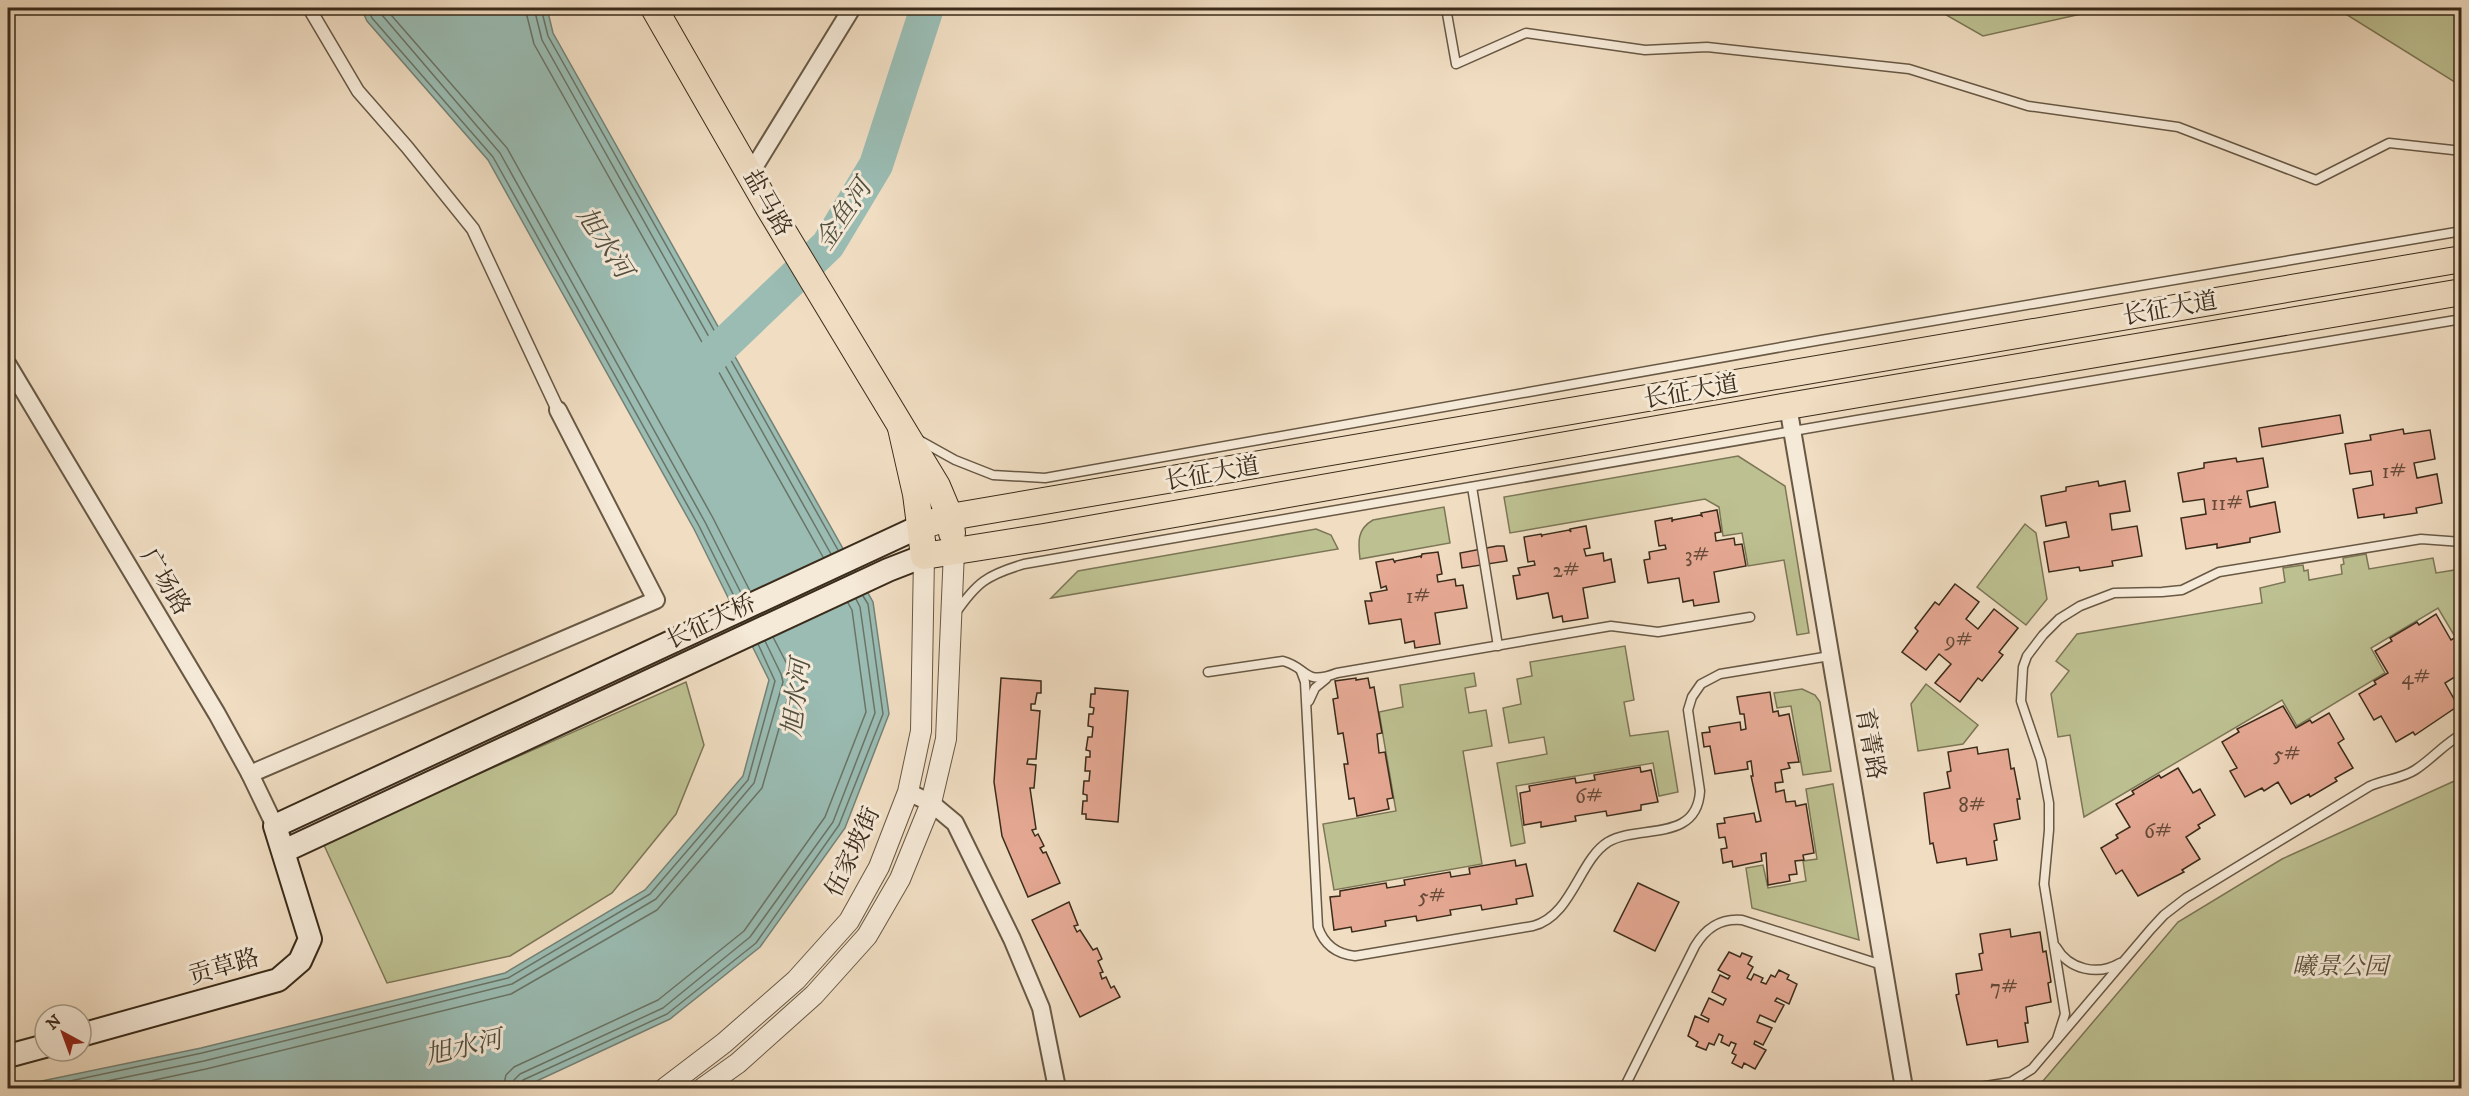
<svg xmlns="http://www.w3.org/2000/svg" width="2469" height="1096" font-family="'IM FELL DW Pica','Noto Serif SC',serif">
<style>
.green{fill:#bdc091;stroke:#7c7656;stroke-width:1.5}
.water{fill:#9abcb3;stroke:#748276;stroke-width:1.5}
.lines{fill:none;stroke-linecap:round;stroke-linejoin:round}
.shore{stroke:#6a7466;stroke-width:1.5}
.river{stroke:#9abcb3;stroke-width:34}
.building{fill:#e6a994;stroke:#3a2b1a;stroke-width:1.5}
.service-casing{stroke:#685844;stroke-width:11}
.pedestrian-casing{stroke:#685844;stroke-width:15}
.minor-casing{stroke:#685844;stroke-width:20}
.tertiary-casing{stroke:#685844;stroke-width:22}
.secondary-casing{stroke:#3a2b1a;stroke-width:26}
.primary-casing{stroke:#3a2b1a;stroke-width:28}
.service{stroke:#f5e9d7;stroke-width:8}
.pedestrian{stroke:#f5e9d7;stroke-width:12}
.minor{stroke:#f5e9d7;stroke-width:16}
.tertiary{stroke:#f5e9d7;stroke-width:20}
.secondary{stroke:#f5e9d7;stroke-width:22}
.primary{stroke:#f0ddc2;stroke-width:26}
.labels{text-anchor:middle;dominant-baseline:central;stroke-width:6;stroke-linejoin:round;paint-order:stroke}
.number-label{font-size:21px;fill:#654a38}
.street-label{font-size:24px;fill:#3a2b1a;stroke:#f5e9d7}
.park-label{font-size:24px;font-style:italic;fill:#5b5038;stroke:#f5e9d7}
.water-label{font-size:26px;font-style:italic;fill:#524f40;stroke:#f5e9d7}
</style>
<rect width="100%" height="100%" fill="#f0ddc2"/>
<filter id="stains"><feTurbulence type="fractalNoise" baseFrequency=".00333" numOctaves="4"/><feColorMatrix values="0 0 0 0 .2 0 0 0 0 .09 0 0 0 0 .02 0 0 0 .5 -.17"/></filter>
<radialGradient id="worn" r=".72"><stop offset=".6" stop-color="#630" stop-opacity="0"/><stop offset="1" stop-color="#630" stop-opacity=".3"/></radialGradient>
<g class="green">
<path d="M1934,8H2108L1983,36Z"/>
<path d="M2336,8H2461V86Z"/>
<path d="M1738,456L1785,486L1809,633L1797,635L1784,560L1748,566L1742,533L1723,536L1719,507L1705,499L1510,533L1504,497Z"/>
<path d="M1444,507L1450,543L1360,559C1358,542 1357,529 1373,520Z"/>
<path d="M2025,524L2036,533L2047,599L2026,625L1977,587Z"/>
<path d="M1316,529L1331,535L1338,549L1051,598L1078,571Z"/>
<path d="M2366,554L2369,569L2433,558L2436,573L2461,569V637L2458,633L2454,635L2438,608L2371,648L2385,673L2297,726L2282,700L2084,817L2070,735L2058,737L2051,694L2069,671L2056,661L2077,634L2262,603L2260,588L2285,582L2283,568L2303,565L2304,571L2308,570L2309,580L2342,574L2341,565L2344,564L2343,558Z"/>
<path d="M1625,646L1634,700L1624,702L1630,736L1668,731L1678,792L1659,796L1653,763L1516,786L1525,843L1511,846L1497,763L1547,754L1544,737L1509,743L1503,708L1521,704L1517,679L1532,676L1530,662Z"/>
<path d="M1474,673L1476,686L1465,688L1469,713L1486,710L1492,746L1463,751L1482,864L1334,890L1323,824L1396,811L1379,712L1403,707L1400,685Z"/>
<path d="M686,682L704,745L676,814L612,893L510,956L387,983L323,843Z"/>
<path d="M1926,684L1978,725L1963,744L1918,751L1911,704Z"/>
<path d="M1802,689L1815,695L1820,702L1831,771L1803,775L1791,706L1777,708L1774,693Z"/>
<path d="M2461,767V1088H2037L2178,922L2282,859L2461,778L2458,768Z"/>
<path d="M1833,784L1859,940L1752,908L1746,868L1763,865L1768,888L1806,881L1803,861L1817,859L1806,789Z"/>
</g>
<path class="water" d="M361,8H547L553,33L873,602L889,714L845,828L760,947L670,1019L526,1086L515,1088H8L201,1048L505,973L645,890L743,776L769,680L694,529L488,160L367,21Z"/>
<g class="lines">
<g class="shore">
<path d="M367,8L372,18L493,157L699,526L735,598"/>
<path d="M376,8L500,153L705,522L742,595"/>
<path d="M385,8L507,148L713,518L750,591"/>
<path d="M525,8L534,44L823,557"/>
<path d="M534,8L542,40L831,554"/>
<path d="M541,8L548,36L838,550"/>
<path d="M37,1088L202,1053L508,978L650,894L748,780L775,681L758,644"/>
<path d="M73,1088L204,1061L512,984L656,899L754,783L783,682L781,674L765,641"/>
<path d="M117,1088L206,1069L511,994L657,910L762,788L792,683L790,670L773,637"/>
<path d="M503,1088L506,1075L514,1067L658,1000L744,931L825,817L866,712L852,610L848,603"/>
<path d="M512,1088L514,1080L520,1074L663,1008L750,937L833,822L875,713L860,607L856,599"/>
<path d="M520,1088L523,1080L667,1014L756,943L839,825L883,714L868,604L863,596"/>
</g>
<path class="river" d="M694,373L828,245L876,165L927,8"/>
</g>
<g class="building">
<path d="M2340,415L2343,433L2262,447L2259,428Z"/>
<path d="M2403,429L2404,434L2430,430L2435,459L2414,463L2417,478L2437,474L2442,503L2416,508L2417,513L2384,518V514L2358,518L2353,489L2373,485L2371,471L2350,474L2345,444L2371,440L2370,435Z"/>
<path d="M2236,458L2237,462L2263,458L2268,487L2247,491L2250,507L2275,502L2280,532L2250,538V542L2217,548V544L2186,549L2181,518L2206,514L2204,499L2183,502L2178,473L2204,468V463Z"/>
<path d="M2098,481L2099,486L2125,481L2130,511L2110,514L2112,530L2137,526L2142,556L2112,561L2113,566L2080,571L2079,567L2049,572L2044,542L2069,537L2066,522L2046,526L2041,496L2066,491V487Z"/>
<path d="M1717,510L1721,532L1715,533L1716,541L1734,538L1735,545L1742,544L1746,566L1714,572L1719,602L1694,606L1693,600L1683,602L1679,578L1648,583L1644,560L1650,559L1649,552L1666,549L1665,545L1659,546L1655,521L1672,518V522L1673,520L1700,515L1702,516L1701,513Z"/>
<path d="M1586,526L1590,548L1584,549L1586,556L1603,553L1604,561L1611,559L1615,582L1583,588L1588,618L1563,622L1562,616L1553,618L1548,593L1517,599L1513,576L1520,575L1518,568L1535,565L1534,561L1528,562L1524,537L1541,534L1542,537V535L1569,530L1571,532L1570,529Z"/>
<path d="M1497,546H1504L1507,561L1462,568L1460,553Z"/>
<path d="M1438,552L1442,574L1437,575L1438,582L1455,579L1456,586L1463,585L1467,608L1435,613L1440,644L1415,648L1414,641L1405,643L1401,619L1369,624L1365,601H1372L1370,593L1387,590L1386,586L1381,588L1376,562L1393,559L1395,563V561L1421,556V558L1422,554Z"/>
<path d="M1955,584L1979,602L1966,619L1978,629L1994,609L2018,628L1999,652L2003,655L1982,681L1978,678L1960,702L1935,683L1951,664L1939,654L1926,670L1902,652L1918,631L1915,628L1935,602L1939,605Z"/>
<path d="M2436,614L2451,640L2458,636L2462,642V669L2457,672L2458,675L2445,683L2458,706L2415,735L2413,732L2396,742L2381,716L2374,720L2359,694L2376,684L2374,681L2388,673L2375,651L2392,641L2390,638L2417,622L2419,625Z"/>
<path d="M1001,678L1041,681V693H1037L1035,704H1031V710L1040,711L1036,759H1028L1027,764L1036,765L1034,788H1030L1036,829L1032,830L1035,836L1038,834L1044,846L1040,848L1043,853L1046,852L1060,883L1028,897L1002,836L994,782Z"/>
<path d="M1356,678V680L1368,678L1370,688L1374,687L1382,733L1377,734L1379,753L1385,752L1393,798L1387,799L1389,809L1357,816L1354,798L1349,799L1344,764H1348L1343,733L1338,734L1333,699L1338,698L1335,681Z"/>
<path d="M1095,688L1128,691L1118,822L1086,819V814H1082L1083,801H1087V795L1083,794L1084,781H1089L1090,771H1085L1086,757H1090V751L1086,750L1088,737H1092L1093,727L1088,726L1089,714H1093L1094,708L1090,707L1091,694H1095Z"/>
<path d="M1770,692L1773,712L1778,711L1779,716L1789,714L1799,762L1788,763L1790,768L1781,770L1783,782L1775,783L1776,792L1784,790L1786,802L1795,801L1796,806L1806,804L1814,853L1803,855L1804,860L1795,861L1797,874L1789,875L1790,881L1768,885L1766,853L1761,854L1762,861L1733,867L1732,861L1723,863L1721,849L1727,848L1725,837L1719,838L1717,824L1725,823L1724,818L1754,813L1756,822L1761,821L1751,776H1753L1751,761L1747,762L1748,769L1715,774L1710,746L1704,747L1702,733L1710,732L1709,727L1740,722L1741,730L1746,729L1744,714H1740L1737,697Z"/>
<path d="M2283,706L2296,728L2310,720L2312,723L2329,713L2344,739L2338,743L2353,768L2335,778L2337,781L2310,797L2309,794L2291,804L2278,782L2264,791L2262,788L2245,797L2230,771L2237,768L2222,742L2239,732L2237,729Z"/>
<path d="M1977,747L1978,754L2008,749L2011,769L2014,768L2020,799H2017L2020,819L1994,824L1997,840L1994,841L1997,860L1967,865L1966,858L1937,863L1933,843L1930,844L1924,793L1950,788L1947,772L1951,771L1948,752Z"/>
<path d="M1640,767L1641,772L1651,770L1658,802L1641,805V810L1607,816L1606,811L1575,816L1576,821L1541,827V822L1524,825L1520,793L1530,791L1529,786L1575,778L1576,783L1595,780L1594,775Z"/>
<path d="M2178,768L2193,793L2200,789L2215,815L2198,825L2200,828L2186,837L2200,859L2182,870L2184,872L2138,896L2122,870L2116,874L2101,848L2118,838L2116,835L2130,827L2116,804L2134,794L2132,791L2159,775L2161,778Z"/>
<path d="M1515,860L1516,866L1526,864L1533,896L1516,899L1517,904L1482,910L1481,905L1450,910L1451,915L1417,921L1416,916L1385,921L1386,926L1352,932L1351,927L1334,930L1330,897L1340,896V891L1386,883L1387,888L1405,885L1404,880L1450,872L1451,877L1470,874L1469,868Z"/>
<path d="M1638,883L1679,902L1655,951L1614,931Z"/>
<path d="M1069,902L1078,925L1074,926L1077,932L1080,930L1093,950L1097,948L1102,959L1098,961L1103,972L1100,973L1102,979L1106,977L1111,988L1114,986L1120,997L1080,1017L1032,920Z"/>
<path d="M2010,929L2011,937L2040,932L2043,952L2046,951L2051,982L2048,983L2051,1002L2026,1007L2028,1023H2025L2028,1042L1998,1047L1997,1040L1967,1045L1956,995L1959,994L1956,974L1982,970L1979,954L1983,953L1980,934Z"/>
<path d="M1729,952L1740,957L1742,953L1752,957L1748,964L1753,967L1747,978L1751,980L1754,974L1763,978L1761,982L1766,984L1771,975L1775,977L1779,970L1789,975L1787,979L1797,984L1789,1004L1777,998L1775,1001L1784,1005L1775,1022L1760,1015L1757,1022L1772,1028L1763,1045L1755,1041L1754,1044L1766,1050L1755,1069L1744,1063L1742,1068L1732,1063L1736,1055L1732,1053L1736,1044L1731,1042L1729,1046L1721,1042L1723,1036L1719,1034L1714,1045L1709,1043L1706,1050L1696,1046L1698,1042L1688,1036L1695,1016L1708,1022L1709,1019L1701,1015L1709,998L1723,1005L1726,999L1712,992L1720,975L1728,979L1730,976L1718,970Z"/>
</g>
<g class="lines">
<g class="service-casing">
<g id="service">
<path d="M1446,8L1456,64L1526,33L1645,50L1707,47L1909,69L2028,106L2178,127L2316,180L2389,143L2462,151"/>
<path d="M919,440L955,460L993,475L1045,478L1821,340L2462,231"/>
<path d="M1472,487L1498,646"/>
<path d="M955,614C977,582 987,575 1024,564L1857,420L2462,319"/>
<path d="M1301,671L1305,682L1318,927C1324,945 1337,954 1355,956L1533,926C1572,916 1579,860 1608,842C1639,824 1697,843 1700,791L1688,710L1692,697L1701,684L1720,674L1830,656"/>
<path d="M1208,672L1283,661C1309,668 1303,686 1337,673L1611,626L1658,632L1750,617"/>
<path d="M1309,701L1315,688L1326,679"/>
<path d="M2056,947C2069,970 2098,976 2120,963"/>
<path d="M2057,1039L2065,1014L2044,884L2049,830V803L2041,760L2021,701L2023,667L2027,656L2043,635L2059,619L2080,606L2114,593L2162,592L2182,590L2219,572L2421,539L2462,542"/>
<path d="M1624,1088L1695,946C1706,928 1720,918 1742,920L1882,965"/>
<path d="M1973,1088L2011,1082L2032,1069L2151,929L2164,915L2186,898L2370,786C2385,779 2401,779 2415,770C2432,759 2444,744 2462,734"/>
</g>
</g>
<g class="pedestrian-casing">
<path id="pedestrian" d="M309,8L358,91L407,147L473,229L558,410"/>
</g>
<g class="minor-casing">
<g id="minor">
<path d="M750,174L852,8"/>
<path d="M8,365L217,714L250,774L275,826"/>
<path d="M1788,406L1904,1088"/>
<path d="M250,774L656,600L558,410"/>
<path d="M908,792L931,803L955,823L1012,939L1041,1008L1057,1088"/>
</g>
</g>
<g class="tertiary-casing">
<g id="tertiary">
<path d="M665,1088L724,1043L796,980L849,921L879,867L908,792L921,731L924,556"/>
<path d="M703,1088L738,1063L814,995L867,936L900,879L931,803L946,739L954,551"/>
</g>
</g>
<g class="secondary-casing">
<g id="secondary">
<path d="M284,851L888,570L924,556"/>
<path d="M81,1035L278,980L300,961L310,939L275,826L921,526"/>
<path d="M8,1056L45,1046"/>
</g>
</g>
<g class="primary-casing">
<g id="primary">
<path d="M654,8L769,208L937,486L950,517L952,533"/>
<path d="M901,428L916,494L924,556L1044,537L1788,406L2462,292"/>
<path d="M921,526L950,517L2462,259"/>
</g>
</g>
<use href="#service" class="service"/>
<use href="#pedestrian" class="pedestrian"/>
<use href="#minor" class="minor"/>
<use href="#tertiary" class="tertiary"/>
<use href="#secondary" class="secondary"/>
<use href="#primary" class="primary"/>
</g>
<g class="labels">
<g class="number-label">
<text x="2394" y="472">1#</text>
<text x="2227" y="504">11#</text>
<text x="1697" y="556">3#</text>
<text x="1566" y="571">2#</text>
<text x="1418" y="597">1#</text>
<text x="1959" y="641">9#</text>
<text x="2416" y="678">4#</text>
<text x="2287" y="755">5#</text>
<text x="1589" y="797">6#</text>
<text x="1972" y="806">8#</text>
<text x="2158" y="832">6#</text>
<text x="1432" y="897">5#</text>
<text x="2004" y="988">7#</text>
</g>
<g class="street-label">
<text transform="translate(767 203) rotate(60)">盐马路</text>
<text transform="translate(2170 309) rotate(-10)">长征大道</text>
<text transform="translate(1691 392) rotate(-10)">长征大道</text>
<text transform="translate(1212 474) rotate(-10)">长征大道</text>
<text transform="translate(165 582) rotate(59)">广场路</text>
<text transform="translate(711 622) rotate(-25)">长征大桥</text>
<text transform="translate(1870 744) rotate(80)">育菁路</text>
<text transform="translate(853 852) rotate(-65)">伍家坡街</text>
<text transform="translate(224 967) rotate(-16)">贡草路</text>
</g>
<g class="park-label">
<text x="2340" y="967">曦景公园</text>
</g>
<g class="water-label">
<text transform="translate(844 215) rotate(-56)">金鱼河</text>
<text transform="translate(604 243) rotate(57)">旭水河</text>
<text transform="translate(797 698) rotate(-83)">旭水河</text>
<text transform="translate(464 1048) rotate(-13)">旭水河</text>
</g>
</g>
<rect width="2469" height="1096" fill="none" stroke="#f0ddc2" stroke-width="30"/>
<rect x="9" y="9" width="2451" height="1078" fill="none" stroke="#3a2b1a" stroke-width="3"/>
<rect x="15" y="15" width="2439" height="1066" fill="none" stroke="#3a2b1a" stroke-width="1.5"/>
<g transform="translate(63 1033) rotate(319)"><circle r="28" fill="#f5e9d7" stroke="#aa9d8b" stroke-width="1.5"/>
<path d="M0-4.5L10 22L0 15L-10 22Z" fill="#8f2418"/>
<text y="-9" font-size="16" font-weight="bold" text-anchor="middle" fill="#3a2b1a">N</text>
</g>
<rect width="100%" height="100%" filter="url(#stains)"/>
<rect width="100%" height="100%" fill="url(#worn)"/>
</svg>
